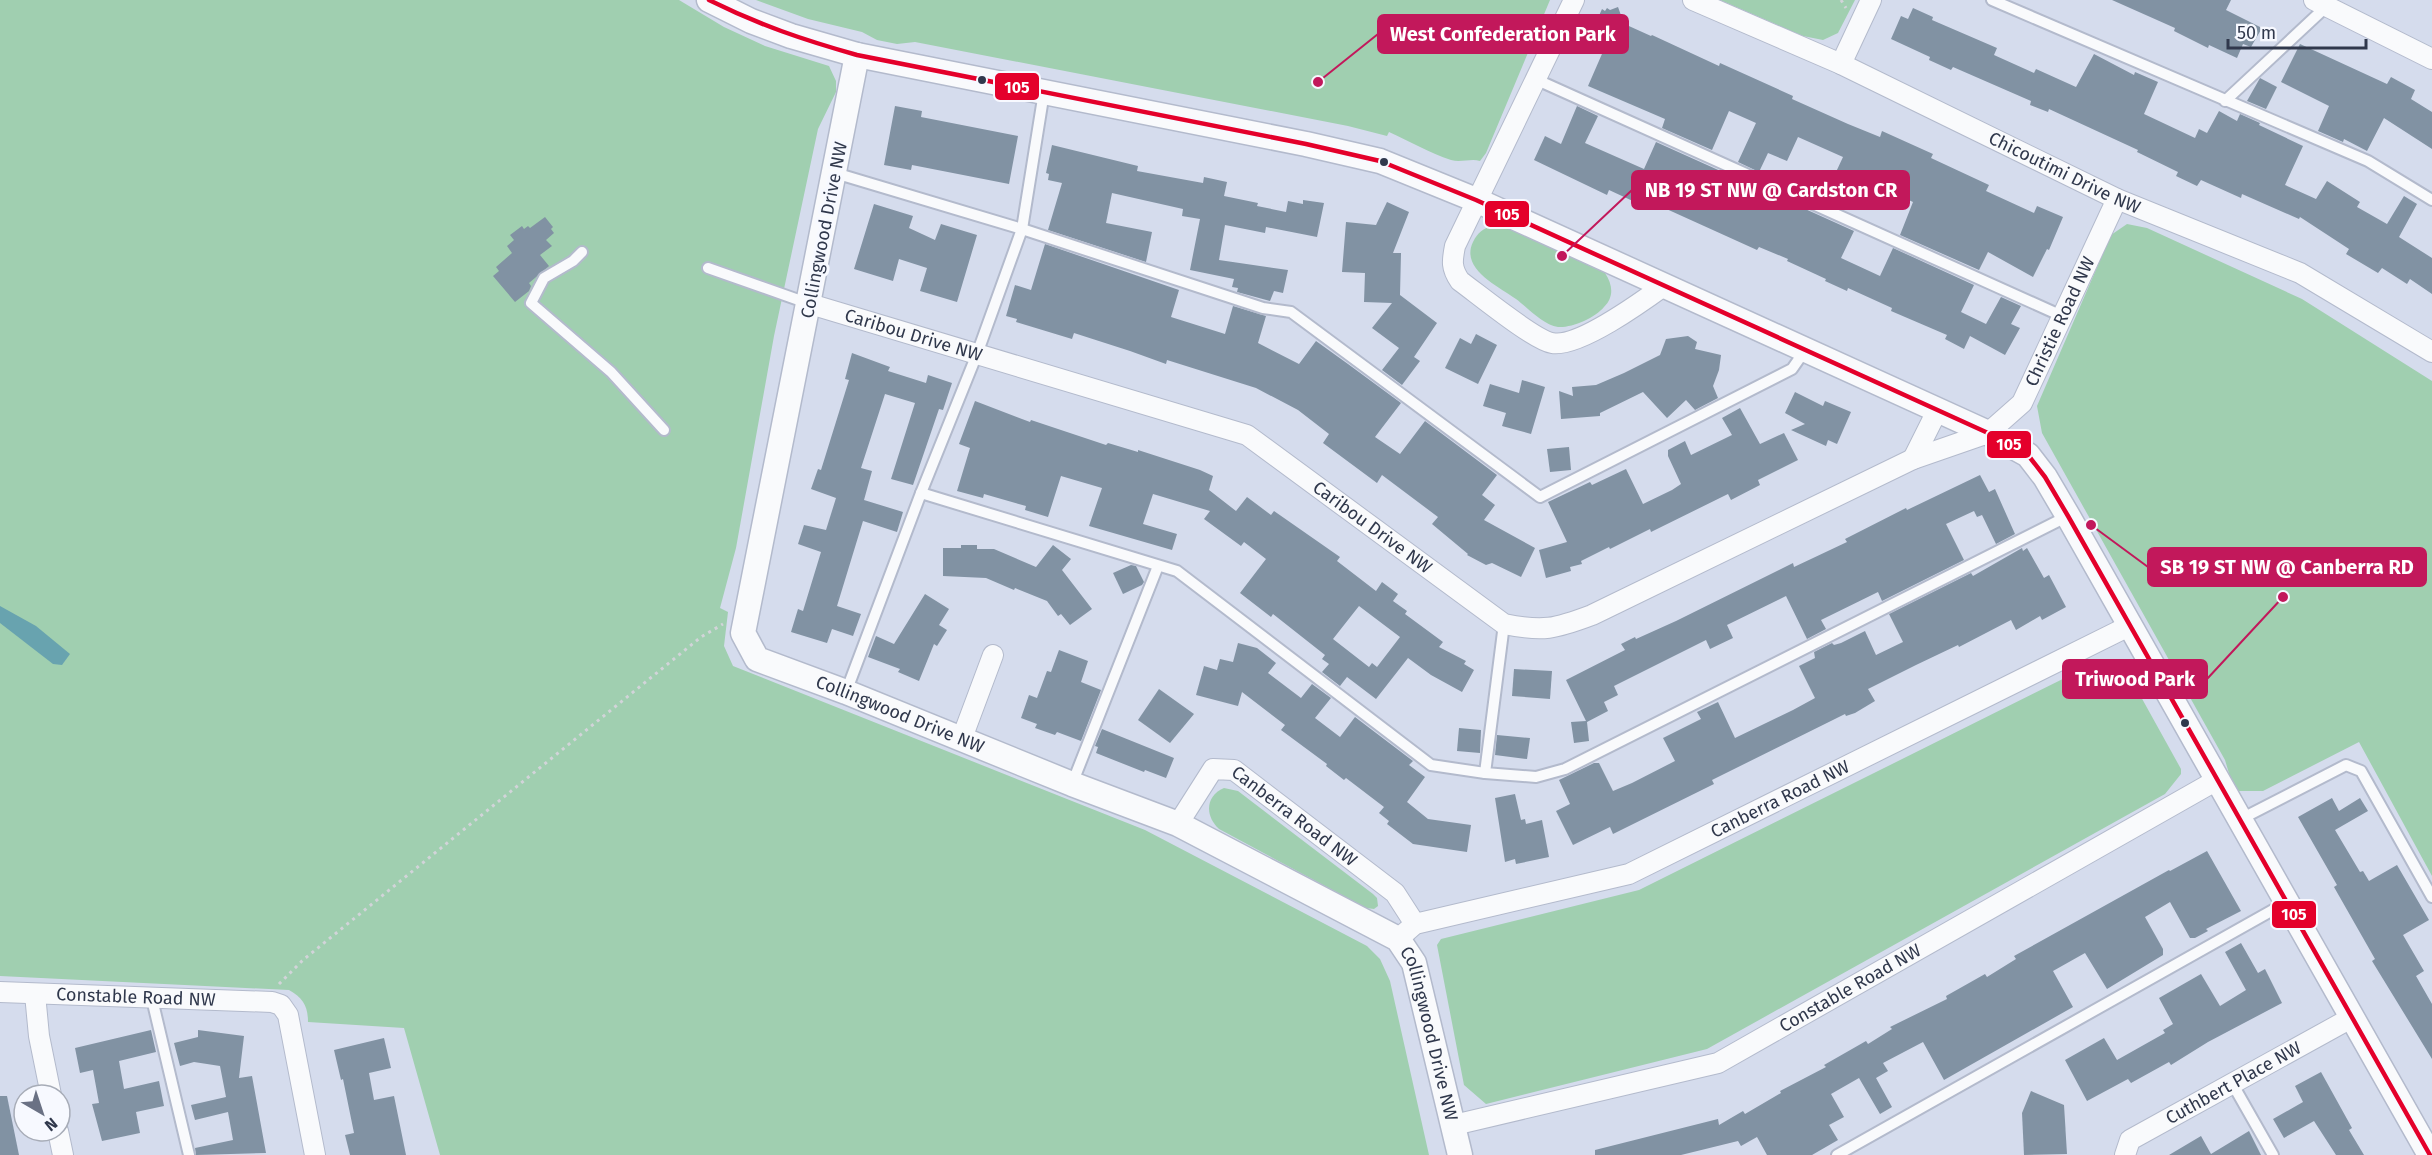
<svg xmlns="http://www.w3.org/2000/svg" width="2432" height="1155" font-family="'Fira Sans',sans-serif">
<style>
.green{fill:#a0cfb0}
.water{fill:#68a3af}
.building{fill:#8192a3;fill-rule:evenodd}
.lines{fill:none;stroke-linecap:round;stroke-linejoin:round}
.service-casing{stroke:#b3bacc;stroke-width:14}
.minor-casing{stroke:#b3bacc;stroke-width:22}
.tertiary-casing{stroke:#b3bacc;stroke-width:27}
.path{stroke:#d2d4d9;stroke-width:3;stroke-dasharray:3 4.5;stroke-linecap:butt}
.service{stroke:#f9fafc;stroke-width:10}
.minor{stroke:#f9fafc;stroke-width:20}
.tertiary{stroke:#f9fafc;stroke-width:24}
.bus-1-casing{stroke:#f7f9ff;stroke-width:9}
.bus-1{stroke:#e4002b;stroke-width:4.5}
.bus-dot{fill:#30384c;stroke:#f7f9ff;stroke-width:2}
.labels{text-anchor:middle;dominant-baseline:central;stroke-width:6;stroke-linejoin:round;paint-order:stroke}
.street-label{font-size:18px;fill:#30384c;stroke:#f7f9ff}
.leader{fill:none;stroke:#c2185b;stroke-width:2}
.callout-dot{fill:#c2185b;stroke:#f7f9ff;stroke-width:2}
.callout{fill:#c2185b;stroke:#c2185b;stroke-width:2}
.callout-label{font-size:20px;text-anchor:middle;font-weight:bold;fill:#fff}
.line-badge{stroke:#f7f9ff;stroke-width:2}
.badge-label{font-size:16px;text-anchor:middle;font-weight:bold;fill:#fff}
</style>
<rect width="100%" height="100%" fill="#d5dced"/>
<g class="green">
<path d="M0,0H679L724,27L765,46L829,66L836,81V92L818,129L774,336L736,548L720,608L728,612L724,646L733,666L1145,830L1367,946L1380,959L1390,981L1429,1155H440L404,1028L308,1022C308,1006 303,998 289,990L0,976Z"/>
<path d="M756,0H1550L1486,153L1480,161C1471,158 1461,163 1451,160C1430,153 1409,141 1389,132L1387,136L1348,126L915,42L897,44L877,40L862,32L808,19Z"/>
<path d="M1720,0H1855L1838,33L1823,40L1803,36Z"/>
<path d="M2127,224L2147,228L2302,299L2432,381V876L2359,742L2263,791H2238L2231,780L2225,760L2042,433L2037,406L2111,235Z"/>
<path d="M1493,225L1513,230L1605,273C1613,285 1614,297 1604,307C1595,318 1572,328 1558,327C1543,325 1528,308 1516,299C1498,286 1460,269 1473,242C1478,232 1483,229 1493,225Z"/>
<path d="M2116,663L2125,668L2181,769V774L2165,794L1707,1049L1486,1104L1464,1085L1437,945L1441,939L1639,890L2093,664Z"/>
<path d="M1224,788L1238,791L1373,894L1377,898L1378,906L1374,909L1366,908L1219,829C1205,816 1205,796 1224,788Z"/>
</g>
<path class="water" d="M0,606L36,626L70,654L62,665L53,664L0,623Z"/>
<g class="building">
<path d="M2112,0H2231L2226,10L2262,28L2251,47L2243,44L2237,58L2209,45L2208,48L2174,31L2175,28Z"/>
<path d="M1618,7L1622,18L1620,22L1651,36L1652,35L1719,66L1720,63L1793,96L1792,99L1848,124L1880,137L1882,131L1933,154L1931,158L1989,185L1986,191L2034,213L2037,206L2063,217L2049,250L2047,249L2033,277L1988,252L1979,270L1900,235L1913,202L1876,185L1870,197L1849,187L1839,208L1823,200L1843,157L1798,137L1787,161L1768,153L1759,172L1738,162L1756,123L1729,111L1712,150L1662,128L1665,119L1588,86L1605,47L1589,38L1602,9L1605,11L1607,8L1610,10Z"/>
<path d="M1913,8L1933,17L1932,20L1997,48L1994,55L2034,73L2036,69L2076,87L2094,54L2134,75L2135,72L2158,82L2144,114L2195,138L2199,129L2207,133L2219,111L2237,121L2240,114L2260,123L2259,125L2303,146L2285,185L2316,199L2327,181L2360,202L2357,207L2387,224L2404,196L2417,204L2399,237L2432,258V294L2410,279L2407,284L2382,268L2378,273L2346,254L2349,249L2300,217L2299,219L2242,194L2241,198L2201,180L2197,186L2176,176L2178,172L2137,152L2138,150L2049,109L2048,112L2030,105L2031,101L1953,67L1951,70L1929,60L1930,57L1891,39L1901,16L1908,19Z"/>
<path d="M2300,44L2387,84L2391,77L2415,90L2411,99L2432,112V149L2384,118L2367,151L2344,139L2343,142L2318,131L2329,106L2281,82Z"/>
<path d="M2260,78L2277,87L2266,109L2247,101Z"/>
<path d="M895,106L922,111L921,117L1018,136L1009,184L912,165L911,170L884,165Z"/>
<path d="M1577,106L1598,116L1585,143L1644,169L1656,142L1854,231L1841,258L1880,276L1893,248L1974,285L1961,312L1986,324L2001,297L2021,306L2011,324L2020,328L2005,355L1970,336L1964,349L1945,339L1947,335L1891,311L1892,308L1848,288L1847,291L1825,281L1826,279L1787,261L1788,259L1759,247L1757,250L1651,202L1648,208L1609,190L1607,195L1534,160L1545,136L1561,144Z"/>
<path d="M1052,145L1138,166L1137,171L1203,183L1204,177L1227,182L1224,196L1258,203L1257,206L1286,212L1288,201L1303,204V200L1324,203L1317,237L1266,227L1265,233L1225,225L1219,260L1288,270L1283,293L1274,291L1270,301L1237,292L1238,288L1232,287L1234,279L1190,270L1200,219L1182,216L1183,209L1112,193L1106,223L1152,232L1146,262L1048,230L1062,183L1048,180L1049,174L1046,173Z"/>
<path d="M1387,202L1409,212L1393,253H1401L1400,295L1437,323L1414,357L1420,361L1402,385L1382,370L1399,348L1372,328L1392,303L1364,302L1365,273L1342,272L1346,222L1376,225Z"/>
<path d="M874,204L913,216L909,228L935,240L941,224L977,235L957,302L920,291L927,268L899,259L893,281L854,269Z"/>
<path d="M545,217L553,227L551,229L554,233L546,240L552,246L540,255L549,266L529,283L531,286L529,291L515,302L493,276L499,271L496,267L512,253L507,246L514,240L510,235L522,226L524,229L528,226L530,228Z"/>
<path d="M1045,244L1179,290L1171,317L1225,334L1233,306L1266,316L1258,343L1299,364L1316,341L1348,364L1401,403L1375,437L1400,454L1425,421L1497,475L1482,495L1495,505L1484,520L1535,548L1521,577L1492,563L1486,565L1467,555L1468,554L1432,524L1438,517L1382,475L1377,483L1323,443L1329,434L1298,410L1256,388L1167,360L1166,364L1130,351L1074,333L1072,339L1016,322L1017,319L1006,316L1015,285L1031,290Z"/>
<path d="M1476,334L1497,345L1478,384L1445,368L1460,338L1471,344Z"/>
<path d="M1688,336L1697,342L1695,349L1721,355L1719,370L1713,386L1718,398L1695,410L1686,400L1667,418L1643,392L1600,413V416L1561,419L1559,391L1573,396L1572,387L1596,385L1624,373L1660,355L1666,339Z"/>
<path d="M852,353L890,367L888,371L926,383L928,375L952,383L943,410L939,409L913,485L891,479L915,403L885,394L861,468L872,471L864,500L903,512L897,532L863,521L837,606L861,614L853,636L832,629L827,643L791,632L798,609L803,611L821,552L798,544L804,525L826,530L836,498L811,489L818,469L821,470L849,380L845,379Z"/>
<path d="M1522,380L1545,387L1531,434L1502,426L1506,413L1483,406L1490,384L1519,393Z"/>
<path d="M1795,392L1823,406L1825,401L1851,412L1837,444L1828,440L1826,446L1791,430L1805,424L1785,413Z"/>
<path d="M975,401L1030,422L1031,420L1106,445L1108,443L1138,452V450L1200,470L1213,476L1209,490L1236,511L1247,497L1271,515L1274,511L1340,557L1337,561L1376,591L1382,582L1398,594L1393,601L1407,611L1405,614L1443,642L1439,647L1466,661L1464,664L1474,670L1462,692L1431,675L1408,658L1376,699L1347,677L1340,686L1322,672L1329,664L1322,659L1325,655L1273,614L1271,617L1240,593L1266,559L1244,542L1241,546L1204,519L1210,511L1153,494L1143,524L1177,534L1172,550L1089,526L1102,488L1061,476L1048,517L1025,510L1026,506L984,494L983,498L957,491L970,448L959,444ZM1359,606L1400,637L1377,667L1372,663L1369,667L1333,639Z"/>
<path d="M1740,408L1760,444L1784,433L1798,460L1758,480L1760,485L1731,500L1728,494L1651,532L1650,529L1610,549L1609,547L1581,561L1582,564L1570,567L1571,571L1546,578L1539,550L1567,542L1548,502L1590,482L1592,485L1626,469L1643,504L1672,490L1681,484L1668,456V450L1685,441L1691,455L1732,435L1722,418Z"/>
<path d="M1569,447L1571,470L1550,472L1547,449Z"/>
<path d="M1980,475L1989,492L1995,489L2015,534L1996,544L1982,515L1977,517L1974,511L1946,524L1964,560L1882,601L1878,592L1821,620L1826,629L1807,639L1786,596L1727,625L1733,638L1710,649L1706,640L1614,686L1618,695L1604,702L1608,711L1587,722L1589,741L1574,743L1571,722L1586,721L1566,680L1625,650L1621,644L1635,637L1636,639L1676,621L1793,563L1794,567L1847,542L1845,539L1906,508L1907,510Z"/>
<path d="M961,545H977V549H994L1036,567L1053,545L1071,559L1062,570L1092,609L1070,625L1061,614L1058,616L1047,601L1015,588L1014,590L986,578L943,576V548H961Z"/>
<path d="M2022,548L2023,551L2027,548L2044,578L2049,575L2066,607L2042,620L2040,616L2016,630L2011,620L1959,647L1958,645L1916,665L1868,689L1875,701L1855,713L1846,716L1845,714L1712,780L1714,784L1613,834L1610,827L1573,845L1556,811L1570,804L1559,780L1594,763H1599L1613,791L1632,783L1675,761L1663,738L1701,719L1697,712L1718,702L1735,738L1793,710L1815,698L1799,666L1815,658L1814,652L1832,643L1834,645L1841,643L1865,631L1876,655L1903,642L1889,614L1971,573L1973,576Z"/>
<path d="M1131,565L1136,566L1144,582L1142,585L1123,594L1113,573Z"/>
<path d="M925,594L949,609L939,625L947,630L937,646L934,644L919,681L898,672L900,669L868,657L876,636L894,644Z"/>
<path d="M1238,643L1257,648L1276,663L1268,673L1301,698L1312,684L1331,698L1315,718L1340,737L1355,717L1413,761L1409,765L1425,777L1407,802L1428,819L1471,825L1467,852L1413,844L1387,824L1389,821L1379,813L1384,807L1346,778L1344,780L1326,766L1327,764L1281,730L1285,725L1242,692L1238,706L1196,695L1204,666L1217,670L1220,659L1233,662Z"/>
<path d="M1059,650L1088,661L1081,682L1101,690L1081,741L1057,732L1055,735L1035,728L1037,724L1021,718L1029,695L1037,698L1047,671L1051,672Z"/>
<path d="M1514,669L1552,671L1550,699L1512,696Z"/>
<path d="M1159,689L1194,714L1170,743L1138,720Z"/>
<path d="M1459,728L1481,730L1480,753L1457,751Z"/>
<path d="M1102,729L1174,758L1166,778L1145,770L1144,772L1096,753L1098,747L1095,746Z"/>
<path d="M1497,735L1530,738L1527,759L1495,755Z"/>
<path d="M1515,794L1521,820L1525,819L1526,824L1542,820L1549,857L1516,864L1515,859L1505,862L1495,798Z"/>
<path d="M2332,798L2339,811L2360,798L2368,811L2335,830L2360,872L2363,871L2369,881L2397,865L2429,920L2403,935L2424,971L2416,976L2432,1004V1059L2372,961L2375,959L2334,887L2337,885L2298,817Z"/>
<path d="M2207,851L2241,911L2206,929L2208,931L2195,938H2190L2170,902L2145,917L2163,949V955L2107,989L2085,953L2053,971L2073,1007L1944,1080L1923,1042L1883,1063L1888,1071L1876,1078L1892,1107L1880,1114L1859,1078L1831,1094L1844,1117L1829,1125L1838,1140L1812,1155H1767L1757,1137L1741,1146L1738,1141L1681,1155H1595V1150L1718,1119L1719,1125L1743,1111L1745,1114L1781,1093L1780,1091L1826,1067L1824,1065L1866,1041L1868,1044L1892,1029L1890,1027L1947,999L1946,996L1985,974L1987,977L2016,959L2014,956L2169,870L2170,871Z"/>
<path d="M2241,943L2258,973L2265,969L2282,1003L2208,1042L2171,1065L2169,1062L2131,1083L2128,1079L2087,1101L2065,1060L2104,1038L2117,1060L2165,1033L2163,1030L2173,1024L2159,998L2201,974L2220,1006L2246,990L2225,952Z"/>
<path d="M151,1030L156,1052L119,1061L124,1089L159,1081L164,1106L136,1112L140,1133L102,1141L92,1104L99,1103L93,1070L80,1073L75,1048Z"/>
<path d="M198,1030L244,1036L239,1078L252,1076L266,1153L196,1155L195,1148L233,1140L228,1112L195,1120L191,1105L226,1097L220,1066L194,1062L180,1066L174,1043L198,1037Z"/>
<path d="M384,1038L391,1068L369,1073L374,1100L394,1096L406,1155H350L345,1135L354,1133L343,1079L341,1080L334,1050Z"/>
<path d="M2321,1072L2352,1128L2349,1130L2364,1155H2336L2314,1121L2284,1138L2273,1119L2303,1102L2295,1086Z"/>
<path d="M2031,1091L2064,1105L2067,1154L2024,1155L2022,1113Z"/>
<path d="M0,1096H7L19,1155H0Z"/>
<path d="M2249,1131L2261,1155H2169L2201,1136L2211,1154Z"/>
</g>
<g class="lines">
<g class="service-casing">
<g id="service">
<path d="M1992,0L2368,161L2432,200"/>
<path d="M1535,79L2062,316"/>
<path d="M2225,101L2329,4"/>
<path d="M835,173L1022,229L1263,308L1291,312L1540,497L1792,369L1806,349"/>
<path d="M582,252L573,261L544,278L531,303L611,372L664,430"/>
<path d="M708,268L810,304"/>
<path d="M921,493L1177,571L1431,765L1485,773"/>
<path d="M1504,624L1485,773L1536,777L1565,769L2068,516"/>
<path d="M846,692L921,493L977,354L1022,229L1044,92"/>
<path d="M1072,784L1158,566"/>
<path d="M2239,820L2346,765L2361,771L2432,897"/>
<path d="M152,999L189,1155"/>
<path d="M2232,1083L2273,1155"/>
<path d="M1837,1155L2287,902"/>
</g>
</g>
<g class="minor-casing">
<g id="minor">
<path d="M1574,0L1455,246C1452,261 1451,268 1460,281C1478,294 1534,340 1552,343C1578,348 1643,301 1665,285"/>
<path id="s1" d="M1693,0L1841,64L2117,199L2300,273L2432,352"/>
<path d="M2314,0L2432,59"/>
<path d="M1841,64L1871,0"/>
<path id="s2" d="M810,304L1247,435L1504,624C1543,632 1555,629 1592,615L1913,459L1988,433L2022,403L2117,199"/>
<path d="M1913,459L1938,409"/>
<path d="M962,738L993,655"/>
<path id="s3" d="M1178,824L1213,769L1234,770L1395,893L1415,924"/>
<path id="s4" d="M1398,939L1415,924L1629,874L2129,626"/>
<path id="s5" d="M0,992L272,1002L281,1005L288,1015L315,1155"/>
<path d="M35,994L39,1036L51,1095"/>
<path id="s6" d="M1454,1125L1718,1063L2217,780"/>
<path d="M58,1131L63,1155"/>
<path id="s7" d="M2125,1155L2130,1140L2351,1018"/>
</g>
</g>
<g class="tertiary-casing">
<g id="tertiary">
<path d="M709,0L751,21L791,36L857,55L1306,144L1380,161L1476,200L1988,433L2028,455L2045,477L2068,516L2430,1155"/>
<path id="s8" d="M857,55L743,633L757,659L846,692L1072,784L1178,824L1398,939L1414,963L1460,1155"/>
</g>
</g>
<g class="path">
<path d="M1841,0L1846,8"/>
<path d="M279,984L303,960L701,637L723,624"/>
</g>
<use href="#service" class="service"/>
<use href="#minor" class="minor"/>
<use href="#tertiary" class="tertiary"/>
<g class="bus-1-casing">
<path id="bus-1" d="M709,0C759,25 804,40 857,55L1306,144L1380,161L1476,200L1988,433L2028,455L2045,477L2068,516L2430,1155"/>
</g>
<use href="#bus-1" class="bus-1"/>
</g>
<g class="bus-dot">
<circle cx="982" cy="80" r="5"/>
<circle cx="1384" cy="162" r="5"/>
<circle cx="2185" cy="723" r="5"/>
</g>
<g class="labels">
<g class="street-label">
<text stroke="none"><textPath href="#s1" startOffset="410">Chicoutimi Drive NW</textPath></text>
<text transform="translate(824 230) rotate(-79)">Collingwood Drive NW</text>
<text stroke="none"><textPath href="#s2" startOffset="1437">Christie Road NW</textPath></text>
<text stroke="none"><textPath href="#s2" startOffset="108">Caribou Drive NW</textPath></text>
<text stroke="none"><textPath href="#s2" startOffset="612">Caribou Drive NW</textPath></text>
<text stroke="none"><textPath href="#s8" startOffset="772">Collingwood Drive NW</textPath></text>
<text stroke="none"><textPath href="#s4" startOffset="411">Canberra Road NW</textPath></text>
<text stroke="none"><textPath href="#s3" startOffset="162">Canberra Road NW</textPath></text>
<text stroke="none"><textPath href="#s6" startOffset="423">Constable Road NW</textPath></text>
<text stroke="none"><textPath href="#s5" startOffset="136">Constable Road NW</textPath></text>
<text stroke="none"><textPath href="#s8" startOffset="1420">Collingwood Drive NW</textPath></text>
<text stroke="none"><textPath href="#s7" startOffset="134">Cuthbert Place NW</textPath></text>
</g>
</g>
<path class="leader" d="M1318 82L1378 34M1562 256L1632 190M2091 525L2148 567M2283 597L2207 679"/>
<g class="callout-dot">
<circle cx="1318" cy="82" r="6"/>
<circle cx="1562" cy="256" r="6"/>
<circle cx="2091" cy="525" r="6"/>
<circle cx="2283" cy="597" r="6"/>
</g>
<g class="callout">
<rect x="1378" y="15" width="250" height="38" rx="6"/>
<rect x="1632" y="171" width="277" height="38" rx="6"/>
<rect x="2148" y="548" width="278" height="38" rx="6"/>
<rect x="2063" y="660" width="144" height="38" rx="6"/>
</g>
<g class="callout-label">
<text x="1503" y="41">West Confederation Park</text>
<text x="1771" y="197">NB 19 ST NW @ Cardston CR</text>
<text x="2287" y="574">SB 19 ST NW @ Canberra RD</text>
<text x="2135" y="686">Triwood Park</text>
</g>
<g class="line-badge">
<rect x="994" y="72" width="46" height="29" rx="6" fill="#e4002b"/>
<rect x="1484" y="200" width="46" height="28" rx="6" fill="#e4002b"/>
<rect x="1986" y="430" width="46" height="29" rx="6" fill="#e4002b"/>
<rect x="2271" y="900" width="46" height="29" rx="6" fill="#e4002b"/>
</g>
<g class="badge-label">
<text x="1017" y="93">105</text>
<text x="1507" y="220">105</text>
<text x="2009" y="450">105</text>
<text x="2294" y="920">105</text>
</g>
<g transform="translate(42 1113) rotate(141)"><circle r="28" fill="#f7f9ff" stroke="#a7acb7" stroke-width="1.5"/>
<path d="M0-4.5L10 22L0 15L-10 22Z" fill="#6a7184"/>
<text y="-9" font-size="16" font-weight="bold" text-anchor="middle" fill="#30384c">N</text>
</g>
<path d="M2228 39v9h138v-9" fill="none" stroke="#30384c" stroke-width="3"/>
<text x="2237" y="39" font-size="18" fill="#30384c" stroke="#f7f9ff" stroke-width="4.5" paint-order="stroke">50 m</text>
</svg>
